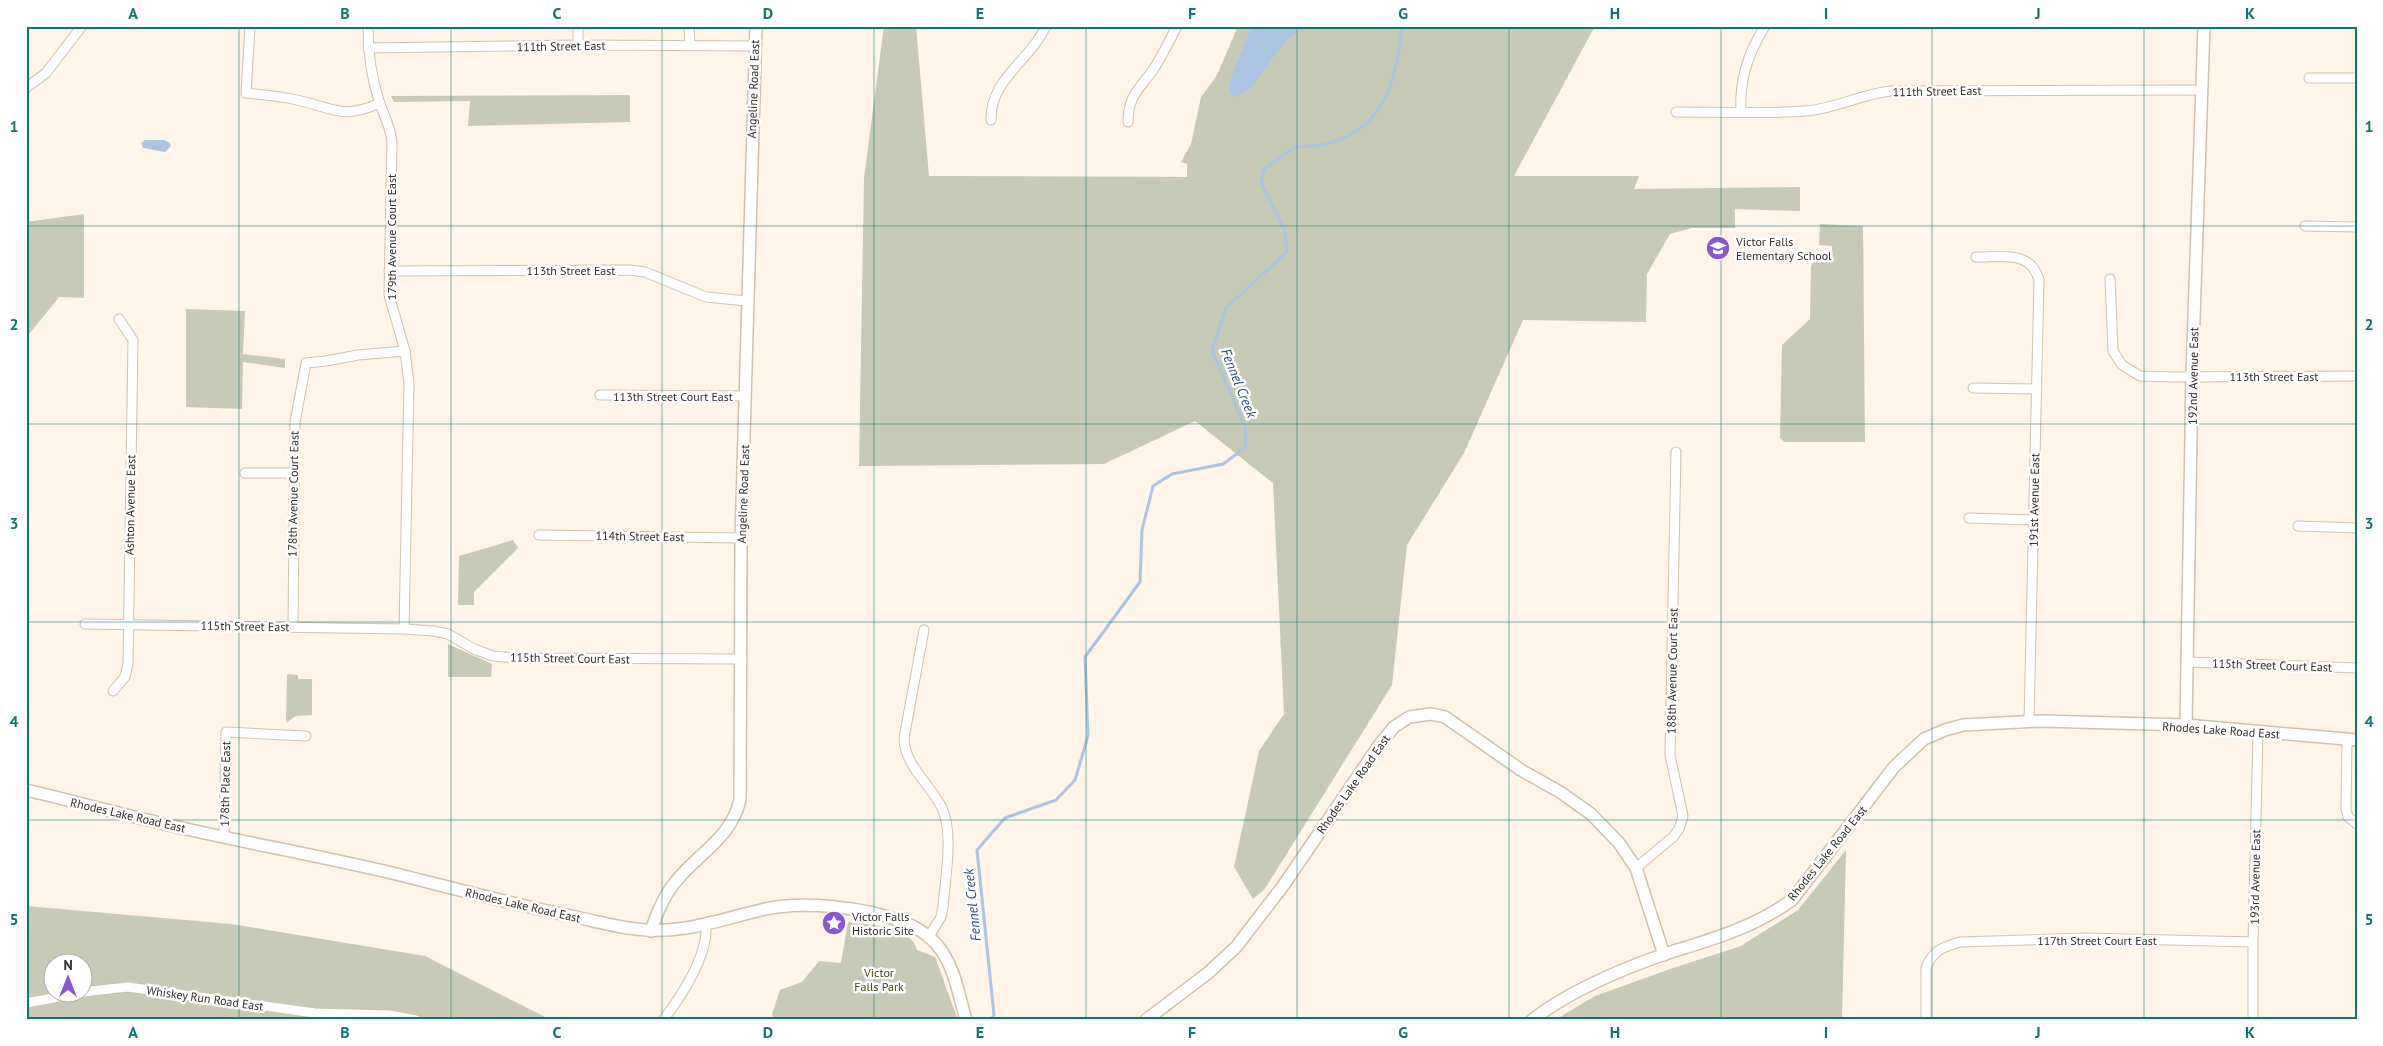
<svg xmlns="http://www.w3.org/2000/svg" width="2383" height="1046" font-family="'PT Sans',sans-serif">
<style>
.green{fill:#c7cab4;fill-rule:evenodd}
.water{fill:#acc5e3}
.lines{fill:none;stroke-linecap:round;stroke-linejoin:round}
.stream{stroke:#acc5e3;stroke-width:3}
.minor-casing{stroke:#d1c0ac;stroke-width:11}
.tertiary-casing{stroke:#d1c0ac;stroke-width:14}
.minor{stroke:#fff;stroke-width:9}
.tertiary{stroke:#fff;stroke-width:11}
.grid{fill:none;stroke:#0f766e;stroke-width:1;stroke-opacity:0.55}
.labels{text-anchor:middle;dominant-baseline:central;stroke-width:5;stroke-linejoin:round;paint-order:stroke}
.street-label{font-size:12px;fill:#322c24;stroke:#fff}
.poi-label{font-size:12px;fill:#322c24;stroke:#fff;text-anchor:start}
.park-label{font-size:12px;fill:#42480b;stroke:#fff}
.water-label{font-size:14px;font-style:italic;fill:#2c4f78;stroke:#fff}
.neatline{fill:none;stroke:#0f766e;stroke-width:2}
.grid-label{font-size:16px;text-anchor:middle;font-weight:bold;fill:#0f766e}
</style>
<rect width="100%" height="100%" fill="#fef4e7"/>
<g class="green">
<path d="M884,26H916L929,176L1187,177V164L1181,162L1191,144L1201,97L1217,75L1238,26H1595L1514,176H1639L1634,189L1800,187V211L1735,209V228H1692L1670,234L1647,274L1646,322L1523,320L1464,453L1407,545L1392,685L1264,890L1253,899L1234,867L1259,751L1284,714L1273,483L1195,421L1104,464L859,466L864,178Z"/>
<path d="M630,95V122L468,126L470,101L394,102L391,96Z"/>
<path d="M84,214V298L59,297L26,338V222Z"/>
<path d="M1820,224L1863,226L1865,442H1784L1780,438L1782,345L1810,319L1811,266L1814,260L1832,259V246L1819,245Z"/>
<path d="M186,309L245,311L243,354L285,359V368L243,362L242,409L186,407Z"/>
<path d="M513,540L518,548L474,592V605H458L459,556Z"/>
<path d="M448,644L492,664L491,677H448Z"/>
<path d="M287,674L298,675V679H312V715L296,716L286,723Z"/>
<path d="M1846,850L1842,1020H1555L1595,996L1673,968L1741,946L1798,910Z"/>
<path d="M26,906L231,924L425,956L551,1020H26ZM52,964H82V994H52Z"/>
<path d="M848,922C866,924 913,927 917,950L935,957L958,1020H774L772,1014L780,990L802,982L819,961L841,963Z"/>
</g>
<g class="water">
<path d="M1252,26H1323C1314,28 1304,28 1296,33C1272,47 1260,93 1233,97L1229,91L1232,75Z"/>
<path d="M145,140H164L170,143L171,146L165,152L143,148L141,143Z"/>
</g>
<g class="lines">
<path class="stream" d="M991,1020L994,1015L977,850L1005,818L1056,800L1075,780L1088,736L1085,657L1140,582L1142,530L1153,486L1172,474L1223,464L1245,448L1246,429L1212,350L1226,308L1287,252L1285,231L1261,183L1264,169C1274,163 1288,149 1299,147C1308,145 1317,147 1326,144C1384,130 1397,80 1402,26"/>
<g class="minor-casing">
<g id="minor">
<path d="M250,26L246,93C263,95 280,96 297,100C333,108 342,120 380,103"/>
<path d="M368,26C368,52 371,76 379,101C384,116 390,125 392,142L389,295L405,351L409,383L404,629"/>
<path d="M578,26V45"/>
<path d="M689,26L690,45"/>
<path d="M368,48L578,45L755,46"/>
<path d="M2309,78H2357"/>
<path d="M26,88L46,73L82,26"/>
<path d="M1741,111C1739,80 1748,53 1765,26"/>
<path d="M1676,112C1719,112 1763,114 1805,111C1835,109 1861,94 1891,91L2201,90"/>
<path d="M991,120C990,79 1030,61 1046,26"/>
<path d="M1128,122C1128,94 1141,88 1155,67C1163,54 1170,40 1177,26"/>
<path d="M2305,226L2357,227"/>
<path d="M1976,257C2001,257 2031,250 2039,280L2029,721"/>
<path d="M389,271L630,270L645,272L706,297L747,301"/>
<path d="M2110,279L2113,351L2122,365L2140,376L2173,377L2357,376"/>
<path d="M1973,388L2037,389"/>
<path d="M600,395L746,396"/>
<path d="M245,473H293"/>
<path d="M1969,518L2034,520"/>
<path d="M2298,526L2357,528"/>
<path d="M539,535L741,538"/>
<path d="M85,624L404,629L434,631L448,634L474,649L493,656L515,658L742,659"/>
<path d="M293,627L295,422L306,363L326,361L358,355L405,351"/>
<path d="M924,630L904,738C904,765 931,785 942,808C954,834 945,879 943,907L941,917L928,938"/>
<path d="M2187,662L2357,668"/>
<path d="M113,691L125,677L128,664L133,340L119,319"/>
<path d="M2347,740L2346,809L2348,817L2357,824"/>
<path d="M224,836L226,732L306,736"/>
<path d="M1636,868L1673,837L1679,829L1683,816L1670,755L1676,452"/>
<path d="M82,992L128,987L315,1013L389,1015L416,1020"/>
<path d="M26,1003L75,994"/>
<path d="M663,1020C682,996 708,955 706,925"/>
<path d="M1926,1020V968C1933,950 1943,947 1960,942L2085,938L2253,942"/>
<path d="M2253,1020V942L2258,733"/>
</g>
</g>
<g class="tertiary-casing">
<g id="tertiary">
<path d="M2186,725L2192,376L2204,26"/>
<path d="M26,790C69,800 112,812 156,822C235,841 316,855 396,874C456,889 515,905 576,917C595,921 616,927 636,929C680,935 719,920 761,910C801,900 865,907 903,922C951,940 954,978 966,1020"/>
<path d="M651,931C657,912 664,895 677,880C700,852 731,838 740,800L741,538L756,26"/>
<path d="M1146,1020L1208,973L1236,947L1283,886L1380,744L1394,727L1409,717L1431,714L1445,717L1521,770L1560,792L1591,814L1619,843L1636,868L1664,955"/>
<path d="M1532,1020C1571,990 1619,970 1665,954C1712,939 1751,929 1792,900L1894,767L1924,739L1945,730L1963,725L2041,721L2186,725L2357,740"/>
</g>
</g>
<use href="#minor" class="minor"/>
<use href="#tertiary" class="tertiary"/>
</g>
<path class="grid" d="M239,26V1020M451,26V1020M662,26V1020M874,26V1020M1086,26V1020M1297,26V1020M1509,26V1020M1721,26V1020M1932,26V1020M2144,26V1020M26,226H2357M26,424H2357M26,622H2357M26,820H2357"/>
<defs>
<g id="school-disc" transform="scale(1.25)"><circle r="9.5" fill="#8b57d0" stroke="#fff"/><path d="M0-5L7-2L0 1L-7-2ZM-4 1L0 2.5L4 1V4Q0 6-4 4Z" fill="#fff"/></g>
<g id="sight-disc" transform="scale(1.25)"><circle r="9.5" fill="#8b57d0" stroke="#fff"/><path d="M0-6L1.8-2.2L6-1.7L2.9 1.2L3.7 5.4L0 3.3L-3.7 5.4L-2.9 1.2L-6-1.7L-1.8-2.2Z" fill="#fff"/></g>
</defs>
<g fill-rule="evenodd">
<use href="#school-disc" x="1718" y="248"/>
<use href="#sight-disc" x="834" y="923"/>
</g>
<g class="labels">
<g class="street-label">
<text transform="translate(561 46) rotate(-1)">111th Street East</text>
<text transform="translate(753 89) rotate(-88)">Angeline Road East</text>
<text transform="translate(1937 91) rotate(-1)">111th Street East</text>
<text transform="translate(391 237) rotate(-90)">179th Avenue Court East</text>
<text x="571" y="270">113th Street East</text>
<text transform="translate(2193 376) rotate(-89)">192nd Avenue East</text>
<text x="2274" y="376">113th Street East</text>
<text x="673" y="396">113th Street Court East</text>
<text transform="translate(293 494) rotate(-89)">178th Avenue Court East</text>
<text transform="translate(743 494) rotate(-88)">Angeline Road East</text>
<text transform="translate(2034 500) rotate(-89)">191st Avenue East</text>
<text transform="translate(130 505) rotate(-89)">Ashton Avenue East</text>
<text transform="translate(640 536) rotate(1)">114th Street East</text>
<text transform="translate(245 626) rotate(1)">115th Street East</text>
<text transform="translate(570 658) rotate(1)">115th Street Court East</text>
<text transform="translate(2272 665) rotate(2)">115th Street Court East</text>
<text transform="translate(1672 671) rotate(-89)">188th Avenue Court East</text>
<text transform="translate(2221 730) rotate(4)">Rhodes Lake Road East</text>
<text transform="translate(225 784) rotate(-89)">178th Place East</text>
<text transform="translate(1353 784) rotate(-55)">Rhodes Lake Road East</text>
<text transform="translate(128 815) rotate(13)">Rhodes Lake Road East</text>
<text transform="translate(1827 853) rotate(-51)">Rhodes Lake Road East</text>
<text transform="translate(2255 877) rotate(-89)">193rd Avenue East</text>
<text transform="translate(523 905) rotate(13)">Rhodes Lake Road East</text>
<text x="2097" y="940">117th Street Court East</text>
<text transform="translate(205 998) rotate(8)">Whiskey Run Road East</text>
</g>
<g class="poi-label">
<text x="1736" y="241">Victor Falls<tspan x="1736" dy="14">Elementary School</tspan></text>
<text x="852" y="916">Victor Falls<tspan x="852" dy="14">Historic Site</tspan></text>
</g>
<g class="park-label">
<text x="879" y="972">Victor<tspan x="879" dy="14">Falls Park</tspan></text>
</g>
<g class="water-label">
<text transform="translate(1239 383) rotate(68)">Fennel Creek</text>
<text transform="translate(972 905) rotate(-96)">Fennel Creek</text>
</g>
</g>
<rect width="2383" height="1046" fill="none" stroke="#ffffff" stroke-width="55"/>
<g transform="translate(68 978)"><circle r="24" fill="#ffffff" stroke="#adaba7"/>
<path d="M0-4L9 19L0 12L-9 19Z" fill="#8b57d0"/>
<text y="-8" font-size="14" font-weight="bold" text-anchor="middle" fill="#322c24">N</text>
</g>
<rect x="28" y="28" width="2328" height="990" class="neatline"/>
<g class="grid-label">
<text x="133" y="19">A</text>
<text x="345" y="19">B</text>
<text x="557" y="19">C</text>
<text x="768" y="19">D</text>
<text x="980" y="19">E</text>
<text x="1192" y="19">F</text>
<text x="1403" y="19">G</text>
<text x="1615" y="19">H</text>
<text x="1826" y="19">I</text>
<text x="2038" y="19">J</text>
<text x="2250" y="19">K</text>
<text x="14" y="132">1</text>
<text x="2369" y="132">1</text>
<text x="14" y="330">2</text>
<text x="2369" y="330">2</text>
<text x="14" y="529">3</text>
<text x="2369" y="529">3</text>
<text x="14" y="727">4</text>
<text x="2369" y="727">4</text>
<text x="14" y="925">5</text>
<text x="2369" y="925">5</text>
<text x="133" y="1038">A</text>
<text x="345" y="1038">B</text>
<text x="557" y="1038">C</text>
<text x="768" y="1038">D</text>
<text x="980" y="1038">E</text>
<text x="1192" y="1038">F</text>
<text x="1403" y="1038">G</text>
<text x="1615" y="1038">H</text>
<text x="1826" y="1038">I</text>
<text x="2038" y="1038">J</text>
<text x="2250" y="1038">K</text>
</g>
</svg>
